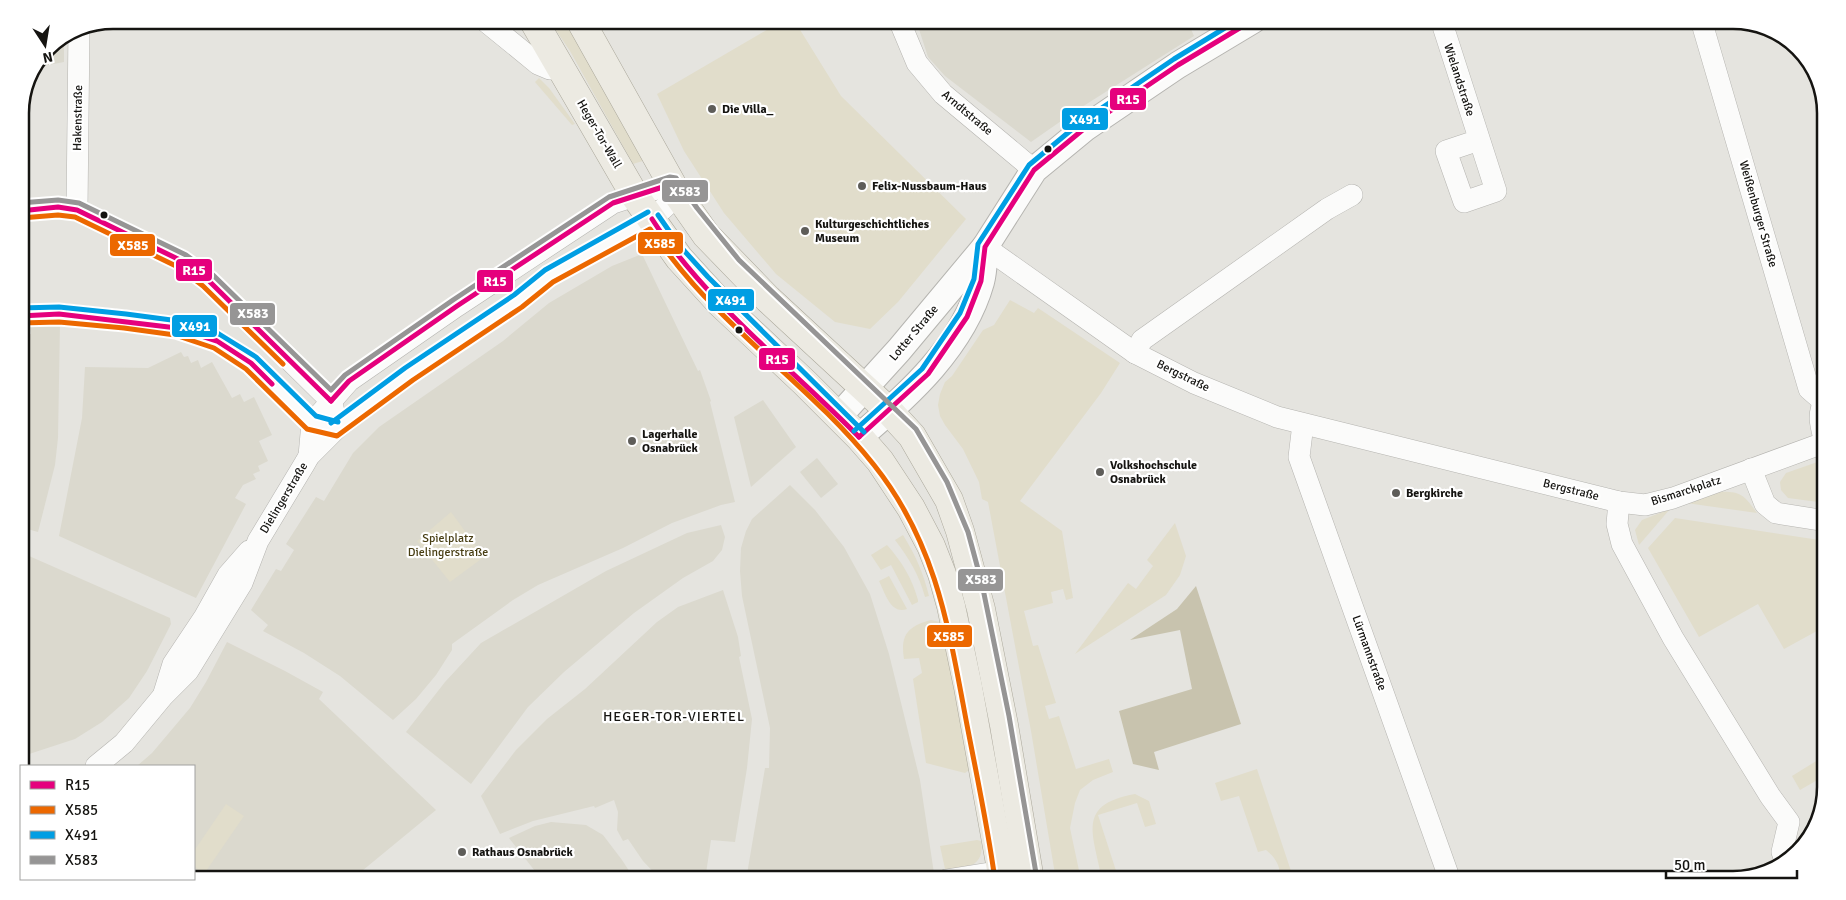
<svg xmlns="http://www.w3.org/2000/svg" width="1846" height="900" font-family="Signika,sans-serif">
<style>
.built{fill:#dbd9ce}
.green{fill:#e1ddcb}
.forest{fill:#c8c3ae}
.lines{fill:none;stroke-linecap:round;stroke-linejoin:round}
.minor-casing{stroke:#b5b4b0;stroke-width:22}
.tertiary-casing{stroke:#b5b4b0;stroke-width:28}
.primary-casing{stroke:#aaa79a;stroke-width:29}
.minor{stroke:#fbfbfa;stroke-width:21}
.tertiary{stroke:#fbfbfa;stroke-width:26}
.primary{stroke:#eceae2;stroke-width:28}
.bus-1-casing{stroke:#fff;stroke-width:9}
.bus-2-casing{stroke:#fff;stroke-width:9}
.bus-3-casing{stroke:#fff;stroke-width:9}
.bus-4-casing{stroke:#fff;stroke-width:9}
.bus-1{stroke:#e5007d;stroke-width:5}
.bus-2{stroke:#ec6800;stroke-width:5}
.bus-3{stroke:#009ee3;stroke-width:5}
.bus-4{stroke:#969595;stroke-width:5}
.poi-dot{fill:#5e5d59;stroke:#fff;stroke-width:2}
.bus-dot{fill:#151411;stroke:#fff;stroke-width:2}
.labels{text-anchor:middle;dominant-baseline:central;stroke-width:4.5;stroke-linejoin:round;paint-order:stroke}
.street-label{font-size:12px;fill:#151411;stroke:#fff}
.poi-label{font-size:12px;font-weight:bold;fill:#151411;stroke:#fff;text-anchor:start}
.park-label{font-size:12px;fill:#473d12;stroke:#fff}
.neighbourhood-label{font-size:14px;letter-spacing:1px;fill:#151411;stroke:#fff}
.rim{fill:none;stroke:#151411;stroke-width:2.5}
.line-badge{stroke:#fff;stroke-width:2}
.badge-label{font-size:14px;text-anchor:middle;font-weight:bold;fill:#fff}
</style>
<rect width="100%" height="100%" fill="#e5e4df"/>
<g class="built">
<path d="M916,20H1187L1194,36L1074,112L1031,142L945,76L928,57Z"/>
<path d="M64,36V62L38,67L47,47Z"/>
<path d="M642,254L698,371L700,370L711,401L710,402L735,502L721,505L672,523L623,548L538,585L513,600L452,644V650L436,675L416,699L393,720L340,676L304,653L263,631L268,625L251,610L276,569L281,571L294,550L286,544L316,497L324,501L353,453L379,427L503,341L549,303L612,266Z"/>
<path d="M60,323L58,438L55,465L38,532L20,527V335L31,334L30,324Z"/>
<path d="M181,352L184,357L188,356L191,363L198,360L201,368L212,362L232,398L240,394L244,402L254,397L272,435L259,441L268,461L258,466L260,471L253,474L256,479L243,485L235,498L246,504L196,598L59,536L82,418L85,367L148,368Z"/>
<path d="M763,400L796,447L751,487L734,417Z"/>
<path d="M817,458L838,484L821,498L800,472Z"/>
<path d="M790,485L815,510L844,547L870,594L889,654L920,780L935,880H746L765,768H769L770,728L742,596L740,571L741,548L746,531L752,519Z"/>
<path d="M721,525L725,537L722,550L713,561L683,578L634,613L564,672L528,707L471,784L406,732L445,682L481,643L606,571L687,533Z"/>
<path d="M20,552L170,618L171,624L147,671L129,698L102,722L75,739L20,757Z"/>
<path d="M723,590L738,637L741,656L739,657L752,719L747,768L735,842L711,840L705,880H661L643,861L628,839L623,841L617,830L618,812L614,800L595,808L594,806L533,821L500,834L481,796L516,750L547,719L585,689L657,622L678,607Z"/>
<path d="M227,642L285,671L323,692L319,699L436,810L351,880L108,879H194V766H137L152,753L190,708L206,682Z"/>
<path d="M551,822L586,825L603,835L622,860L635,880H542L509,838L535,826Z"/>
</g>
<g class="green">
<path d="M549,20H571L649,159L633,164L570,51Z"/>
<path d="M775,20H794L841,96L966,219L898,302L870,329L835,322L776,274L724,213L684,151L657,94L777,24Z"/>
<path d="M539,78L549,88L575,124L572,125L535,82Z"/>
<path d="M1010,300L1034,313L1038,308L1120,363L1101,393L1020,501L1062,531L1073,598L1066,600L1063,589L1051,592L1053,603L1024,611L1033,646L1038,645L1056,703L1045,706L1049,719L1059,716L1076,769L1109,759L1113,772L1093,780L1080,790L1075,803L1070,828L1081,880H1056L1031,731L988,502L982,499L979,482L963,449L945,425L940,416L938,405L940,394L945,382L952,376L983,330L994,325Z"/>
<path d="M1826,459V503L1788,498L1781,490L1780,482L1786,473Z"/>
<path d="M1716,492C1741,491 1743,494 1757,513L1686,503Z"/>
<path d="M1670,509L1639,545L1635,530L1642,520Z"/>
<path d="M451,512L484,557L450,582L417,541Z"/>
<path d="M1675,518L1826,541V626L1784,649L1758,604L1699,637L1648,548Z"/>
<path d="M1175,523L1186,556L1180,575L1166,595L1075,654L1128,583L1136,589L1153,566L1147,560Z"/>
<path d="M903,535C916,556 923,572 929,596L925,597C919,575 909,558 895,540Z"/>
<path d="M887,545C902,562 912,578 918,600V602L912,605L891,565L881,570L871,555Z"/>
<path d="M889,576L907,609C891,615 885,593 879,581Z"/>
<path d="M931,620L940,622L944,629L969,770L965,773L926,763L913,679L922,673L919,658L904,659C900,635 908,626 931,620Z"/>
<path d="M1826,755V775L1800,790L1792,776Z"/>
<path d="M1257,769L1294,880H1279C1282,867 1275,857 1266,850L1258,852L1239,796L1221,801L1215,783Z"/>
<path d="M1135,794L1149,801L1156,824L1145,827L1137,803L1098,815L1119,880H1102C1094,834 1075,805 1135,794Z"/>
<path d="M226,804L244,816L204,874L194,866V851Z"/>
<path d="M977,840L981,841C985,865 969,867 950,872L945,869L940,846Z"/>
</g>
<path class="forest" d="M1196,586L1241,724L1154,752L1159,770L1133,764L1119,711L1192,689L1180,630L1130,640L1177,609Z"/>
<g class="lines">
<g class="minor-casing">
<g id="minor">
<path d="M484,20L538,64L550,69L561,68"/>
<path d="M899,20L917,63L943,94L1034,170"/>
<path d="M1441,20L1496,191L1464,202L1446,151L1479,140"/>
<path d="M1701,20L1809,389L1824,402"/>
<path d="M77,210L79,27"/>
<path d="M20,211L58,207L77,210L182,261L208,280L331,401L335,415"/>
<path d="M985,247L1135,353L1194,383L1277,417L1619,502L1645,505L1673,498L1826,442"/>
<path d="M20,316L59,314L125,321L177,328L217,341L251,363L312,423L326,427"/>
<path d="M1135,353L1142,340L1327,209L1352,195"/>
<path d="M1303,424L1299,457L1450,880"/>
<path d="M1825,442C1821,427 1816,413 1826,399"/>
<path d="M309,456L312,423L349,381L457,306L613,203L672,184"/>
<path d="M1751,469L1765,504L1776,513L1826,521"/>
<path d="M1619,502L1617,524L1622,544L1673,638L1770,796L1789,822L1782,852L1786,863"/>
<path d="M164,693L173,664L205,616L228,575L249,551"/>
<path d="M96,766L124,743L163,696L188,671L242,583L258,541L305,463L309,456L338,427L409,374L518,301L549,276L652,219L678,195"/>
<path d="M946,880L1002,871"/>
</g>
</g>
<g class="tertiary-casing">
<g id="tertiary">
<path d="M839,416L899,350L985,247L1034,170L1085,128L1178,65L1253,20"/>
<path d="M859,437C909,395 963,346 981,282C984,271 984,258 985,247"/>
</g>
</g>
<g class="primary-casing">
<g id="primary">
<path d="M533,20L635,196L679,258L720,303L805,383L859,437L880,461L911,508L931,546L942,574L951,606L968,687L1003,880"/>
<path d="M580,20L678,195L706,235L768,299L889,411L912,436L949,500L960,531L981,609L1004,725L1030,880"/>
</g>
</g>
<use href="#minor" class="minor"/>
<use href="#tertiary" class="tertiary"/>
<use href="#primary" class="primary"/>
<g class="bus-1-casing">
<g id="bus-1">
<path d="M20,211L58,207L77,210L182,261L208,280L331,401"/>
<path d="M652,219C704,300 791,368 859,437"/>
<path d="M20,316L59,314L177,328L217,341L251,363L272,384"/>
<path d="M331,401L349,381L457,306L613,203L672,184"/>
<path d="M859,437L928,374L967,317L981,281L985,247L1034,170L1085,128L1178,65L1253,20"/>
</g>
</g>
<g class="bus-2-casing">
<g id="bus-2">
<path d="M21,218L58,215L75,217L178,267L203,286L283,364"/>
<path d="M20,323L59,322L124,328L175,335L214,348L246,369L307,429L337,436L413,380L522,307L553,282L650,229C670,257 691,284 716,308C768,361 828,407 874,465C937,544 949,630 967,725C977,777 988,828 995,880"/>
</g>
</g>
<g class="bus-3-casing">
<g id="bus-3">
<path d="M658,215L679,245L708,277L864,432"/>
<path d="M20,308L59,307L126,314L179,321L219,334L256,357L316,416L338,422"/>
<path d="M331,423L405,368L514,295L545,270L648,212"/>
<path d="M854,431L922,369L960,313L974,279L978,244L1029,165L1081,122L1174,59L1238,20"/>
</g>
</g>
<g class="bus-4-casing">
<path id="bus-4" d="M20,203L58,200L79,203L186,255L213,275L331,390L345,375L453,300L609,197L670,177L676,178L697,208L739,260L916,429L947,482L968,532L982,584L1009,716L1037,879"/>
</g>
<use href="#bus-1" class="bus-1"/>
<use href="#bus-2" class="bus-2"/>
<use href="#bus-3" class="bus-3"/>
<use href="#bus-4" class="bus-4"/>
</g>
<g class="poi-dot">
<circle cx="712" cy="109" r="5"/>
<circle cx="862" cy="186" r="5"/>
<circle cx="805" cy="231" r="5"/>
<circle cx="632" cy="441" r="5"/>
<circle cx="1100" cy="472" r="5"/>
<circle cx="1396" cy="493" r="5"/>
<circle cx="462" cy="852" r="5"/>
</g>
<g class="bus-dot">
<circle cx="1048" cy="149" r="4.5"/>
<circle cx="104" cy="215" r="4.5"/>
<circle cx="739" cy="330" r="4.5"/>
</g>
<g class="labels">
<g class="street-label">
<text transform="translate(1459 80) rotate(72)">Wielandstraße</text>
<text transform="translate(967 113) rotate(40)">Arndtstraße</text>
<text transform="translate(78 118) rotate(-89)">Hakenstraße</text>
<text transform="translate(599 134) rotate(60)">Heger-Tor-Wall</text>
<text transform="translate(1758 214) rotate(74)">Weißenburger Straße</text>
<text transform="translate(914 333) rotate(-50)">Lotter Straße</text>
<text transform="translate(1183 376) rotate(26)">Bergstraße</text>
<text transform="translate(1571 490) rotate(14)">Bergstraße</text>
<text transform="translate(1686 491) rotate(-18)">Bismarckplatz</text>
<text transform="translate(284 498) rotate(-59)">Dielingerstraße</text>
<text transform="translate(1369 653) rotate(70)">Lürmannstraße</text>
</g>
<g class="poi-label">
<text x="722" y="109">Die Villa_</text>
<text x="872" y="186">Felix-Nussbaum-Haus</text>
<text x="815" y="224">Kulturgeschichtliches<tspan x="815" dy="14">Museum</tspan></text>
<text x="642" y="434">Lagerhalle<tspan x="642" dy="14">Osnabrück</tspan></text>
<text x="1110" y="465">Volkshochschule<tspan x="1110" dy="14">Osnabrück</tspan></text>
<text x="1406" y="493">Bergkirche</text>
<text x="472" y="852">Rathaus Osnabrück</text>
</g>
<g class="park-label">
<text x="448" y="538">Spielplatz<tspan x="448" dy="14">Dielingerstraße</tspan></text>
</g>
<g class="neighbourhood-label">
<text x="674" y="716">HEGER-TOR-VIERTEL</text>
</g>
</g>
<path d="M0 0H1846V900H0ZM113 29H1733A84 84 0 0 1 1817 113V787A84 84 0 0 1 1733 871H113A84 84 0 0 1 29 787V113A84 84 0 0 1 113 29Z" fill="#fff" fill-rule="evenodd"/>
<path class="rim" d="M113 29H1733A84 84 0 0 1 1817 113V787A84 84 0 0 1 1733 871H113A84 84 0 0 1 29 787V113A84 84 0 0 1 113 29Z"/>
<g class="line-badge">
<rect x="1109" y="87" width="38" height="24" rx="5" fill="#e5007d"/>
<rect x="1061" y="107" width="48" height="24" rx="5" fill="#009ee3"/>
<rect x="661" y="179" width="48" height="24" rx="5" fill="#969595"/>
<rect x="637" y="231" width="47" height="24" rx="5" fill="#ec6800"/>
<rect x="109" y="233" width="47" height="24" rx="5" fill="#ec6800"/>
<rect x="175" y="258" width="38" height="24" rx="5" fill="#e5007d"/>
<rect x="476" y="269" width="38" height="24" rx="5" fill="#e5007d"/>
<rect x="707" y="288" width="48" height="24" rx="5" fill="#009ee3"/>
<rect x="229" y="302" width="47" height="24" rx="5" fill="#969595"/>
<rect x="171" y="314" width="47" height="24" rx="5" fill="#009ee3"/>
<rect x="758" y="347" width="38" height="24" rx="5" fill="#e5007d"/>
<rect x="957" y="568" width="47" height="24" rx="5" fill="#969595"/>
<rect x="926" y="624" width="47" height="24" rx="5" fill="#ec6800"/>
</g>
<g class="badge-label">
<text x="1128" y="104">R15</text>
<text x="1085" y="124">X491</text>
<text x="685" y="196">X583</text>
<text x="660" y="248">X585</text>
<text x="133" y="250">X585</text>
<text x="194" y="275">R15</text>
<text x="495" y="286">R15</text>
<text x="731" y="305">X491</text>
<text x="253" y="318">X583</text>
<text x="195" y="331">X491</text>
<text x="777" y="364">R15</text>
<text x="981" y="584">X583</text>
<text x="949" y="641">X585</text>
</g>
<rect x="20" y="765" width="175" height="115" fill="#ffffff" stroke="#a1a1a0"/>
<rect x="30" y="781" width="25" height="8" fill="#e5007d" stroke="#a1a1a0"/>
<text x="65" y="790" font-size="15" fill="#151411">R15</text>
<rect x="30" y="806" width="25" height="8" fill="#ec6800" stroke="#a1a1a0"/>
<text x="65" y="815" font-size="15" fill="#151411">X585</text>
<rect x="30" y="831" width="25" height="8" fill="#009ee3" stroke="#a1a1a0"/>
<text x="65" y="840" font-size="15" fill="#151411">X491</text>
<rect x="30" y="856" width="25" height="8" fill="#969595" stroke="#a1a1a0"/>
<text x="65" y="865" font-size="15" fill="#151411">X583</text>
<g transform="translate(45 45) rotate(168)" stroke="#ffffff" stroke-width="4" paint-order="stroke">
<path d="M0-4L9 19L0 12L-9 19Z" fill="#151411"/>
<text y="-8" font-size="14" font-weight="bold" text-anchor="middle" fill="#151411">N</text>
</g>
<path d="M1666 870v8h131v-8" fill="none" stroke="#151411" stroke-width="2.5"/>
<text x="1674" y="870" font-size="15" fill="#151411" stroke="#ffffff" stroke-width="4" paint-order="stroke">50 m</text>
</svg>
